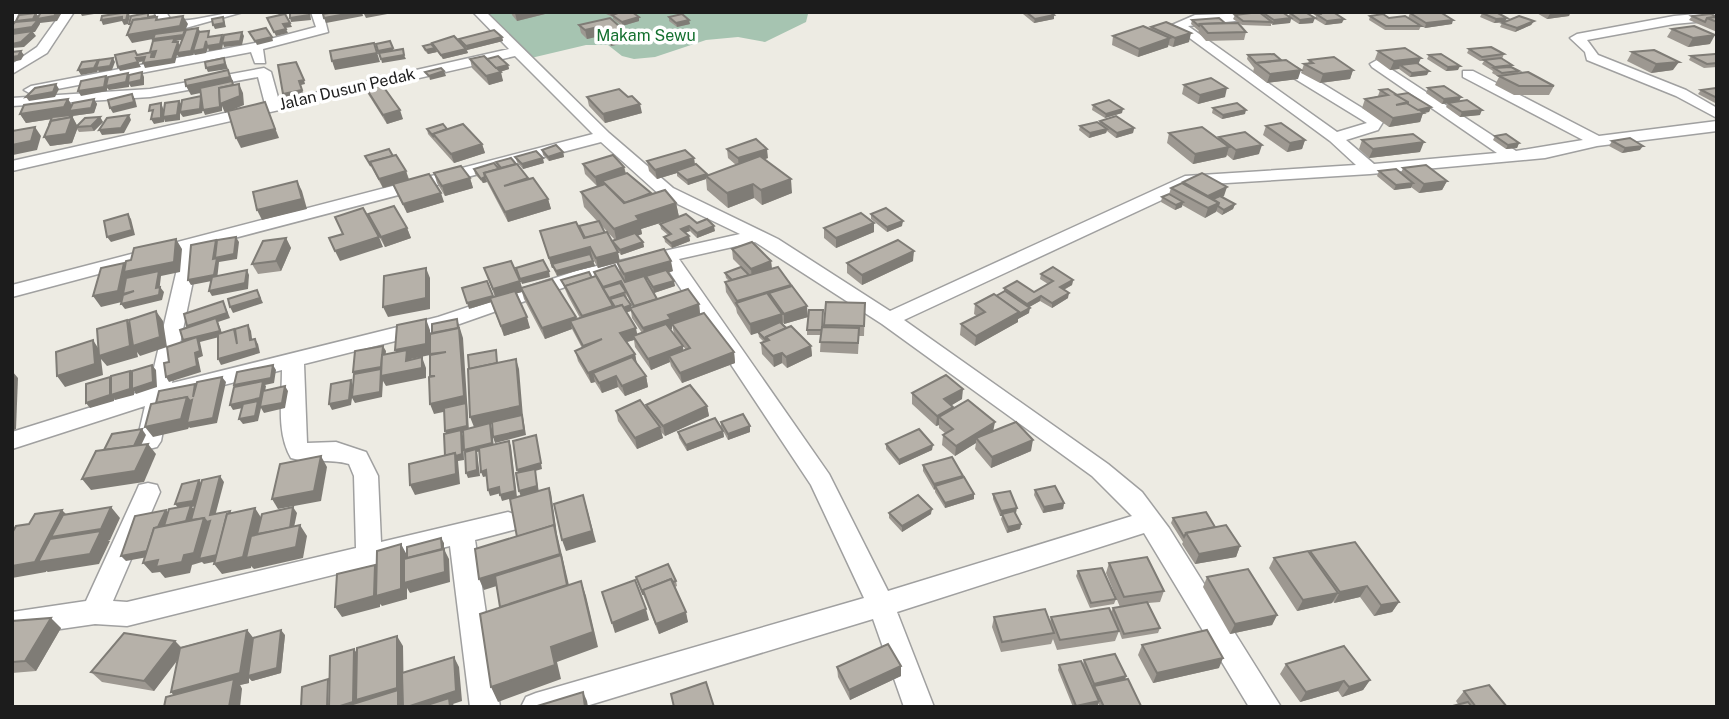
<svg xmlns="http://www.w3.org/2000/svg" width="1729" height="719" font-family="'Public Sans',sans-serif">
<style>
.cemetery{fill:#a6c4b1}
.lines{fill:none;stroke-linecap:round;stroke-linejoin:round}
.minor-casing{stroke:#a0a0a0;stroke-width:3}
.minor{fill:#fff;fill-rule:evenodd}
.wall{fill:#9d9891;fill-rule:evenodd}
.shaded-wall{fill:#7f7c76}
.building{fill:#b6b1a9;stroke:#7f7c76;stroke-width:2}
.labels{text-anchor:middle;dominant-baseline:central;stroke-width:7;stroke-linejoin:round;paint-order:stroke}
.far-park-label{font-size:16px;fill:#14702f;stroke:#fff}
.far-street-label{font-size:16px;fill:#1c1c1c;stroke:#fff}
</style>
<rect width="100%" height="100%" fill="#edebe3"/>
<path class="cemetery" d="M484,12H807L808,14L806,22L765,42L738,37L706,40L655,57L634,59L622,56L608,45H586L531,58Z"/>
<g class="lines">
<g class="minor-casing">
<g id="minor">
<path d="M24,12H55L12,22V14Z"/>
<path d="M62,12H74L47,53L12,74V64L37,47Z"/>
<path d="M154,12H166L171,20C194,23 219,12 243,12L182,29L162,26Z"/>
<path d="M311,12H323L328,32L263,49L265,63H255L251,52L31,94L24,90L31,86L255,43L316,27Z"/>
<path d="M473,12H486L609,133L673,188L778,239L890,311L1185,176L1356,165L1330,141L1172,25L1195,15L1287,12L1281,16L1188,26L1337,132L1367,123L1287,74V68H1297L1380,119L1383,122L1378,130L1346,140L1374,164L1497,153L1372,67L1370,64L1377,60L1516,151L1583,140L1463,77V71H1473L1599,136L1717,121V131L1597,146L1545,158L1370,174L1194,185L904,320L1108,464L1142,492L1169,528L1281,707H1249L1144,533L897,612L934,707H904L873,619L583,707H521L526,697L536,693L864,598L811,485L663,262L591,278L451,327L304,364L307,443L336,442L366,452L378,476L381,542L508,512L517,515L521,522L517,529L475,540L500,707H470L450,546L127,626L95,624L12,636V612L86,601L136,492L139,485L148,483L157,485L160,492L113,601L127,602L356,548L354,476L349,464C330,458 310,464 291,458C276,432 282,399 282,370L169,399L161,441L157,447L149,449L141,447L137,441L145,406L12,449V432L149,389L181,252L12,297V285L593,134L515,56L12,171V161L265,104L258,77L150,97L12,106V98L150,89L264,68L271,72L279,101L509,49ZM601,142L661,196L740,234L579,270L438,317L172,383L200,247ZM755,242L882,324L1092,476L1132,516L888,591L829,474L679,259Z"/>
<path d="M1717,12V20L1674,24L1587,40L1598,55L1686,90L1717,108V118L1676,96L1587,60L1585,52L1570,38L1577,34L1674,16Z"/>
</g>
</g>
<use href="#minor" class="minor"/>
</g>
<g class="wall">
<path d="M511,12H553L517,21L512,15Z"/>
<path d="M606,12H632L639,21L622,26L613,19V17L606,14Z"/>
<path d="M1023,12H1050L1054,19L1034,23L1023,14Z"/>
<path d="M1262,12L1288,17L1290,13L1313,23L1299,24L1291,19L1290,23L1271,24V26L1242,25L1233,19L1235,15L1261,14Z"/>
<path d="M1310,12H1333L1342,23L1325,25L1315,19L1316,16Z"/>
<path d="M1535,12H1581L1570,13L1569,16L1547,19Z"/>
<path d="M1410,13L1452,24L1425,28L1408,18Z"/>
<path d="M1482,13L1507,18L1505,21H1534L1531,25L1515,32L1500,27L1502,23L1504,22L1494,23L1480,17Z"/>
<path d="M1370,16L1389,18L1421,26L1419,30H1385L1369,20Z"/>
<path d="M1692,16H1717V32L1689,20Z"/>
<path d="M669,17L690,24L677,27L669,21Z"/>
<path d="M610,18L627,33L629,42L611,46L600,36L587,39L581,33L579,25Z"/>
<path d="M1192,20L1246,32L1244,40L1206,41L1198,32L1199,31L1191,24Z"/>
<path d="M1151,27L1189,42L1173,47L1168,45V47L1138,57L1112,45L1113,36L1150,29Z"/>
<path d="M1672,29L1710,44L1688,47L1667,37Z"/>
<path d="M502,37L503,41L467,50L468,53L443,59L436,50L437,52L428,54L424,50L423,46H433L432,43L459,41V39Z"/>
<path d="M1469,49L1504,54L1502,59L1511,67L1519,71L1518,74L1554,86L1549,95H1514L1495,85L1499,77L1492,73L1493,71L1482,64L1484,61H1480L1467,53Z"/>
<path d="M1378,51L1418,64L1427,75L1410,77L1399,69L1390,70L1375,59Z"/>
<path d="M1632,52L1673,70L1651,73L1627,61Z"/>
<path d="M1717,54V67L1704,68L1689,60L1691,56Z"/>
<path d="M1248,55L1281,60L1298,79L1267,83L1253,72L1254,68L1247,59Z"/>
<path d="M1429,55L1458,70L1446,71L1427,59Z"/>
<path d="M470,59H487L508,65L509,69L500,72L503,81L489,85L472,68Z"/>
<path d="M1309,60L1353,70L1350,79L1320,83L1301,73L1304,64H1308Z"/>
<path d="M364,85L403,119L387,124L368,94Z"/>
<path d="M1184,85L1225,97L1198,104L1182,94Z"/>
<path d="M1428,88L1480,115L1460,117L1446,107L1448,103L1442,104L1426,93Z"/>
<path d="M1717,88V104L1698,94L1701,90Z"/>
<path d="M1380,90L1396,95L1431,107L1429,112L1423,113L1420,122L1389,127L1362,108L1365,99L1378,96Z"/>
<path d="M587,97L642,113L605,123L589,106Z"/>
<path d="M68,99L72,105L94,99L97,104L94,113L72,116L71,114L77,126L100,117L103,122L94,131L79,132L77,129L72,143L50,146L52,119L26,123L20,114Z"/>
<path d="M1093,105L1122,113L1105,118L1092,110Z"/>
<path d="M1213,108L1245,114L1222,119L1212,113Z"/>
<path d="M1100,121L1134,128L1133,133L1116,138L1107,131L1106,133L1089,138L1079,130L1080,126L1099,123Z"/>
<path d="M1266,126L1305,140L1302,149L1287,152L1263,135Z"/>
<path d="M427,129H447L482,144L485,153L454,163L428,134Z"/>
<path d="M1169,133L1218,139L1219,137L1259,154L1233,160L1227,155L1226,157L1193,164L1167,143Z"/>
<path d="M1495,136L1519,143L1517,148L1506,149L1493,140Z"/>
<path d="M1362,140L1420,152L1369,158L1359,149Z"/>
<path d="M1612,141L1640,150L1622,153L1609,146Z"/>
<path d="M727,149L768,158L765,159L792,193L762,205L754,198L728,208L707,190L706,179L688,185L677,176V173L657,179L649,171L647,161L694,158L695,165L707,176L736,165L728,158Z"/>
<path d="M542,150L563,152L564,157L549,161L543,155Z"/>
<path d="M365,156H393L406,171L409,179L444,202L407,213L393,185L383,188Z"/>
<path d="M515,157L544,163L523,169L517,162Z"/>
<path d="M496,162L528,179L548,199L551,209L508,222L487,182L483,183L475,174L474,169L498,167Z"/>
<path d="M583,164L624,167L626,173L651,195L676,203L679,217L641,229L642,234L637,236L643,242L644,247L621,255L617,250L620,262L673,271L668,273L675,286L654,293L647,279H646L657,299L699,304L700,314L734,352L735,363L682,383L671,366L670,362L651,370L635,347L634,340L627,342L635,354L637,364L646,376L648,387L625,396L618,387L602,393L595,382L591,383L578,361L575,351L582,348L572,329L545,339L524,299L522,292L517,293L530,328L504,336L491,302L469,309L495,297L484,268L520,281L522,288L576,317V319L580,318L568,296L561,280L592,278L595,277L594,272H620L617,263L598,268L592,257L595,266L557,276L553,268H552L543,241L540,231L580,230L597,221L584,207L581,192L603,184L597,186L585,174ZM601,225L615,240L612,242L605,233ZM626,294L633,307H631L626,298H627ZM631,311L632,318L642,333L637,335L626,312ZM672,324L674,334L686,350L683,351V346L671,330L672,329Z"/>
<path d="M1403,168L1447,181L1442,190L1419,193L1411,187L1394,190L1377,176L1379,171L1401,173Z"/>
<path d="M434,173L470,178L473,188L445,196L437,183Z"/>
<path d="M1183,182L1224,196L1222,197L1235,204L1233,209L1222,215L1216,211L1205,218L1182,205V207L1175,210L1161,202L1162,197L1169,194L1171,188L1183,183Z"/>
<path d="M368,214L407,228L411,238L385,247L372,224Z"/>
<path d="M871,214L902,226L887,232L871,219Z"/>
<path d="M697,223L715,231L697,238L690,231L685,233L689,236L690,241L672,248L665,242L664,237L668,235L661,229L660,224Z"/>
<path d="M824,228L874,232L836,248L824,238Z"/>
<path d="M286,238L291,248L281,271L258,274L252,264Z"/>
<path d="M732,249L771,261L772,269L791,285L808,317L784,324L782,321L783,324L811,346L812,356L787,368L782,363L774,367L762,354L761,343L764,342L759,337L758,332L751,335L737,313L736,308L726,292L725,282L729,281L726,278L725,273L741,267L733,259Z"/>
<path d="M913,261L862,285L847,273V263Z"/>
<path d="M1041,274L1073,280L1072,285L1064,290L1068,298L1052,308L1040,301L1029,307V313L1018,319V322L975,346L960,335L961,324L977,316L974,314L975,304L1004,292V288L1034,292L1048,284L1040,279Z"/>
<path d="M826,302L865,303L864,336H859L858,354L820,352L821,335H807V330L823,315V327H824Z"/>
<path d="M912,393L962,399L951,405L953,407V409L1031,451L991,468L975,449L976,443L955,456L942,445L943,435L945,433L939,428V425L936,426L912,404Z"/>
<path d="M646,405L707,406L709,416L665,436L661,432L663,438L637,449L618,421L616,411L647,410Z"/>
<path d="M721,422L750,432L728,440L721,427Z"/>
<path d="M723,431L724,437L687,451L679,438L678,432Z"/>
<path d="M886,444L932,450L899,465L886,449Z"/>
<path d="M923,465L963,477L974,494V499L945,508L935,492V489L934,490L923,471Z"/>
<path d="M1035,490L1064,503L1063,509L1043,513L1034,495Z"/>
<path d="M993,494L1016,513H1015L1021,524L1020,529L1007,533L1001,519L1002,516H1000L993,499Z"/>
<path d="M889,513L931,514L902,532L889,518Z"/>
<path d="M1173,518L1215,527L1240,546L1236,557L1195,564L1182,544L1183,542L1171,523Z"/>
<path d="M1310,551L1399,602L1392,612L1374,616L1360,597L1334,603L1333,601L1332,603L1297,611L1269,568L1274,558L1310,553Z"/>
<path d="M1109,563L1164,591L1160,602L1148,603L1160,628L1158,633L1122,639L1119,631L1115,641L1057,650L1053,639L1051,644L1001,652L992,627L994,617L1050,622L1051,617L1111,612L1113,608L1120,607L1106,573Z"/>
<path d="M1078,571L1116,599L1114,604L1090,608L1076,576Z"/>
<path d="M636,577L676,581L677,586L675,587L688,622L659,634Z"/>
<path d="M1207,577L1277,615L1272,625L1230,634L1203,587Z"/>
<path d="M12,621L61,628L36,671L12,673Z"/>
<path d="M247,630L253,638L285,635L281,673L252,681L249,678V683L240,685L242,689L174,695L171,692L177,661L154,691L102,682L91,672L175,641L181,647Z"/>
<path d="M1142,645L1219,668L1153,683L1138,655Z"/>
<path d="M1084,660L1125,679L1141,707H1100L1098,703V705L1092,707H1073L1058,670L1059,665L1083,664Z"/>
<path d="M1286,664L1370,680L1363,690L1342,697L1338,691L1300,702L1280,674Z"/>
<path d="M901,666V676L850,700L838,677L837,667Z"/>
<path d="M1464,691L1507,707H1449L1458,704L1456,701Z"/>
</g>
<g class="shaded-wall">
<path d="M57,12H60L61,14L57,21L40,23V24L35,32H33L36,36L24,47L12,48V30L18,25L16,21L36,13L39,17Z"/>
<path d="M80,12H106L82,16Z"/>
<path d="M128,12L130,16L128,24L124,25L122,21L103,25L101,20Z"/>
<path d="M278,12H296L279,16Z"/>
<path d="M310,12L311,20L291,22L290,18Z"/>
<path d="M357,12H362L363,16L326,23L324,18Z"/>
<path d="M375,12H398L366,18L364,14Z"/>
<path d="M517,12H553L517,21L515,13Z"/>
<path d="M1551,12H1581L1570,13L1569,16L1547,19Z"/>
<path d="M1591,12H1607L1590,14Z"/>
<path d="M1054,15V19L1034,23L1035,19Z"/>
<path d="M183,16L188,24L185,31L187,34L186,39L176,41L177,43L176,47L156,44L153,39L132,43L127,35Z"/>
<path d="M223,17L226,27L215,29L213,25Z"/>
<path d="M639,17V21L622,26V22Z"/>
<path d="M1291,18L1290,23L1272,25L1274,20Z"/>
<path d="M1315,18L1313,23L1299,24L1300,20Z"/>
<path d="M1507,18L1505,22L1494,23L1496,19Z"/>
<path d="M1344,19L1342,23L1325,25L1327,21Z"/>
<path d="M689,20L690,24L677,27L676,23Z"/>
<path d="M1453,20L1452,24L1425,28L1426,23Z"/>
<path d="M1534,21L1531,25L1515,32L1517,28Z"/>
<path d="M290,23L292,27L285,28L283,24Z"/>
<path d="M598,27L600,36L587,39L585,30Z"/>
<path d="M198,28L206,41L222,35L224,40L242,32L244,36L242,45L224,47L223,44L222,49L209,51L208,48L206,53L195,55L194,53L193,55L179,57L177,55L175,63L145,68L143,63L150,52L178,42L180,46Z"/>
<path d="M286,29L288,33L276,36L274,32Z"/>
<path d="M627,33L629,42L611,46L610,37Z"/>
<path d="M1191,33L1189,42L1173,47L1175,38Z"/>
<path d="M1715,35L1710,44L1688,47L1693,38Z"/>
<path d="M272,37L273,41L257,45L255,41Z"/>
<path d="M502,37L503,41L467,50L466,46Z"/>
<path d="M1170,38L1168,47L1138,57L1139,49Z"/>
<path d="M374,43L380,62L335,70L332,61Z"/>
<path d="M393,48L394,52L379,55L378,51Z"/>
<path d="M435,48L437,52L428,54L426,50Z"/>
<path d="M466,49L468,53L443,59L441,55Z"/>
<path d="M21,51L24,55L21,60L12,62V57Z"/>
<path d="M404,55L406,59L382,63L381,59Z"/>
<path d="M145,57L148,61L139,62L136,58Z"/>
<path d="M113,58L115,62L112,70L99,72L98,70L97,72L81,75L78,70L98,60L100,64Z"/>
<path d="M224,58L228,69L208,72L206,68Z"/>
<path d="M1421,58L1417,67L1400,65L1399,69L1390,70L1394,61Z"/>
<path d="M138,62L141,67L120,71L118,67Z"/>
<path d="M1679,62L1673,70L1651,73L1656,64Z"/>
<path d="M508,65L509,69L496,73L495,68Z"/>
<path d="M1460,66L1458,70L1446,71L1448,67Z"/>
<path d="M228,70L232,79L236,93L239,84L243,93L244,105L225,113L222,106V111L205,115L203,110L233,86L191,95L186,86Z"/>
<path d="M1301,70L1298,79L1267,83L1270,74Z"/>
<path d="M1353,70L1350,79L1320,83L1323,74Z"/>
<path d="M444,71L446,76L430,80L429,76Z"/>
<path d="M1429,71L1427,75L1410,77L1412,73Z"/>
<path d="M142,72L144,77V85L131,87L129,84V87L109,90L107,88V91L81,96L78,91L106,76L109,81L128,73L130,78Z"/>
<path d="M501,72L503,81L489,85L486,76Z"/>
<path d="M304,80L305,84L301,85L299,81Z"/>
<path d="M56,84L59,89L55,97L29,101L26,97Z"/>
<path d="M1227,88L1225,97L1198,104L1200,95Z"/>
<path d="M302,90L304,94L285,98L283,94Z"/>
<path d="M132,94L135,99L137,107L113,113L110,108Z"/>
<path d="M201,96L204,101L202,113L183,117L180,113V120L165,122L164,119V122L154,124L151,119L161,103L163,108L164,117L179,101L182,105Z"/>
<path d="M1461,97L1459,102L1442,104L1444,99Z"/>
<path d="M68,99L73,108L94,99L97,104L94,113L72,116L71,114L78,127L72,143L50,146L44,137L70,116L26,123L20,114Z"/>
<path d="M265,102L279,138L241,148L236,138Z"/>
<path d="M640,104L642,113L605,123L603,114Z"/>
<path d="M1431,107L1429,112L1423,113L1420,122L1389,127L1393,118L1416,110Z"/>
<path d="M1123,109L1122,113L1105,118L1106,114Z"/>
<path d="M400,110L403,119L387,124L383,115Z"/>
<path d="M1246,110L1245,114L1222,119L1223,115Z"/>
<path d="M1482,110L1480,115L1460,117L1462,112Z"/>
<path d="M129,115L131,120L124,133L102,135L99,130Z"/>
<path d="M100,117L103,122L94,131L91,126Z"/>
<path d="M35,127L41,136L37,150L13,155L12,145Z"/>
<path d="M1134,128L1133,133L1116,138L1117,133Z"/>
<path d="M1107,129L1106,133L1089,138L1090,133Z"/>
<path d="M1305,140L1302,149L1287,152L1290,143Z"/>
<path d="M1424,142L1420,152L1369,158L1373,149Z"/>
<path d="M1519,143L1517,148L1506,149L1508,145Z"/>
<path d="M482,144L485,153L454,163L451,154Z"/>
<path d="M1262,145L1259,154L1233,160L1236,150Z"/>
<path d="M1643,146L1640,150L1622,153L1625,148Z"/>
<path d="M1229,147L1226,157L1193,164L1195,154Z"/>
<path d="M767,149L768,158L739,168L738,158Z"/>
<path d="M563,152L564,157L549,161L548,157Z"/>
<path d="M543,158L544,163L523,169L522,164Z"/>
<path d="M694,158L695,167L676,171L677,173L657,179L655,170Z"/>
<path d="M624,167L626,177L602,181L603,184L597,186L595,177Z"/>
<path d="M406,171L409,181L383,188L379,179Z"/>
<path d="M707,174L708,178L706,176V179L688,185L687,180Z"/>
<path d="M485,177L487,182L483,183L481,179Z"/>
<path d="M470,178L473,188L445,196L442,186Z"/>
<path d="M791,179L792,193L762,205L761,190Z"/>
<path d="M297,181L302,191L307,209L262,220L257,210Z"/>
<path d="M1447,181L1442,190L1419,193L1424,184Z"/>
<path d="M1413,183L1411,188L1394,190L1396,185Z"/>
<path d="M753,184L754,198L728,208L727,193Z"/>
<path d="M1227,187L1224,196L1206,205L1208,196Z"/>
<path d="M441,193L444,202L407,213L403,204Z"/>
<path d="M548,199L551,209L508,222L505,212Z"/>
<path d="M1183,202L1182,207L1175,210L1176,205Z"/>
<path d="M676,203L679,217L641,229L642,234L617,243L614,229L636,216Z"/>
<path d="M1219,203L1216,212L1205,218L1208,208Z"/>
<path d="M1235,204L1233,209L1222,215L1224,210Z"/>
<path d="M128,214L131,219L135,235L111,242L107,237Z"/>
<path d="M903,221L902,226L887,232V227Z"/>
<path d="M874,223V232L836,248V238Z"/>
<path d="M689,226L690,231L682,234L681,229Z"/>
<path d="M714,226L715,231L697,238V233Z"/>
<path d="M407,228L411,238L385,247L381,237Z"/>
<path d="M689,236L690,241L672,248L671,243Z"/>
<path d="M236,237L239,242L237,259L219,262L217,280L191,285L188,280L213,259L216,240L218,245Z"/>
<path d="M379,237L383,247L340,261L335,251Z"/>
<path d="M286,238L291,248L281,271L276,261Z"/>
<path d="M176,239L182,249L180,272L161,276L159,293L101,307L93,296L124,263L129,271Z"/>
<path d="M643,242L644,247L621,255L620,250Z"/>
<path d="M590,247L592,257L554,268L552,264L553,268H552L549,258Z"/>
<path d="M914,251L913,261L862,285V275Z"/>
<path d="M618,252L620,262L598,268L596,258Z"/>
<path d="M593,261L595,266L557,276L556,271Z"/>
<path d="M671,261L673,271L648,278L646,276L647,279L626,284L624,274Z"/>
<path d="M771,261L772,271L752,279L751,269Z"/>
<path d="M426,268L430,278V309L388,317L383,307Z"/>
<path d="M247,270L249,275L248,289L212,296L209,291Z"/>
<path d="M549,271L550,277L522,284L520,279Z"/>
<path d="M1073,280L1072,285L1059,292L1060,287Z"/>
<path d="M520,281L523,292L521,288L522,292L496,299L493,289Z"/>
<path d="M674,281L675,286L654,293L653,287Z"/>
<path d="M791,285V295L769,293L770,302L738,306L737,301Z"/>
<path d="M160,287L164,292L162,300L125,309L121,304Z"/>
<path d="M257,290L263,303L233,313L230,307Z"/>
<path d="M1069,293L1068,298L1052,308V303Z"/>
<path d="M493,296L495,301L469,309L467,303Z"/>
<path d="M1041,296L1040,301L1026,309L1027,304Z"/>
<path d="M223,301L230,318L218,322L223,336L200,342L203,356L198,358L201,372L169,382L166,377L186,346L183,340L190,331L187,326Z"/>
<path d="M699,304L700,314L672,324V329L645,339L643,328L668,315Z"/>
<path d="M631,305L632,310L630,308L631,311L618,315L617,310Z"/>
<path d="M807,306L808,317L784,324V314Z"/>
<path d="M1030,308L1029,313L1018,319V322L975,346L976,336L1019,312Z"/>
<path d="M156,311L163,321L167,347L140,356L137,352L138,357L107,366L101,359L103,375L65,387L57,376L93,340L100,351L127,320L134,330Z"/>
<path d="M782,314L783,325L751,335L750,324Z"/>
<path d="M527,317L530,328L504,336L501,326Z"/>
<path d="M576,317L578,327L570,321L572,329L545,339L542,328Z"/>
<path d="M426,319L430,330V355L411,359V360L422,357L426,368V378L386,386L383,381L382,397L355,403L352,398L351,405L332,410L329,404L351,380L353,386L355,378L353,372L383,346L386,351L384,372L400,361L395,350Z"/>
<path d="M457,319L463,338L469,431L462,433L463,436L464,460L458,461L460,484L415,495L410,485L456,474L447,436L445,431L466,407L434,414L430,404L464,396L435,343Z"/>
<path d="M248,325L251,331L253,346L250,340Z"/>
<path d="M636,328L638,338L633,336L634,340L623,343L620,333Z"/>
<path d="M255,339L258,344L260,353L221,365L218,359Z"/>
<path d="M683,346L684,357L669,356L670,362L651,370L648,359Z"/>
<path d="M811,346L812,356L787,368L786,357Z"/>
<path d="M734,352L735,363L682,383L680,373Z"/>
<path d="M782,353V363L774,367L773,356Z"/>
<path d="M635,354L637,365L593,373L595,382L591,383L588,373Z"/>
<path d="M516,359L519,369L523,417L526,435L495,443L493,437L523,417L490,424L492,429L494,448L477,452L480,476L468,478L466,473V455L464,450L474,427L470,417Z"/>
<path d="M152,365L156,370L157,387L136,394L134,391V395L115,400L114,398V401L90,408L86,403L110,377L114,383L130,371L134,376Z"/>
<path d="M273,365L276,370L274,383L265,385L266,386L263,404H260L261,406L285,386L288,391L285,408L264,413L261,408L258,421L243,424L239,419L257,405L233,410L230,405L237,391L234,385Z"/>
<path d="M12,371L18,378L16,429L12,431Z"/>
<path d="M616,376L618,387L602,393L599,383Z"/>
<path d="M646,376L648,387L625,396L622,386Z"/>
<path d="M222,377L226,382L217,423L190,428L189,427L188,429L153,437L145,427L187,397Z"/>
<path d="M963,389L962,399L944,410V399Z"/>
<path d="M707,406L709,416L665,436L663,426Z"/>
<path d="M953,407L952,417H939V425L936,426L937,416Z"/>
<path d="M995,422L993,432L976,438V443L955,456L956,446Z"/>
<path d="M750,426V432L728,440V434Z"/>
<path d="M660,427L663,438L637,449L635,438Z"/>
<path d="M142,429L146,435L136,456L106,461Z"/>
<path d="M723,431L724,437L687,451L686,445Z"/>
<path d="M536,435L542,469L535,471L539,492L521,497L519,491V475L517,470Z"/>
<path d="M1033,440L1031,451L991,468L992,457Z"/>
<path d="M509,441L511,446L517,497L502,501L500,495Z"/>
<path d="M148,444L156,454L144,482L91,490L82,479Z"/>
<path d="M933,445L932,450L899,465V460Z"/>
<path d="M321,456L327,467L321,501L278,509L272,499Z"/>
<path d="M486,470L488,476L483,477L481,472Z"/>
<path d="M220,476L224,482L214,520L210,515Z"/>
<path d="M963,476V481L935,486V489L934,490V484Z"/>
<path d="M199,480L203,486L197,506L192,507L195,510L204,518L230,511L233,517L223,560L204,564L202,562L192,565L190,573L165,578L160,572L152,573L143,563L153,556L126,561L121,556L166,510L170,515L179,509L175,504Z"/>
<path d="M499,487L501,493L490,496L488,490Z"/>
<path d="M549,488L551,493L557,534L572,598L505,620L563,565L484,590L479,579L519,546Z"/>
<path d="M974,494V499L945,508V503Z"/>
<path d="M1064,503L1063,509L1043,513L1044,507Z"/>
<path d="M586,505L596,542L566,551L562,540Z"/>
<path d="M111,507L120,518L110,540H108L110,541L99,564L48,572L46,571V572L12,578V566L62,510L72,520Z"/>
<path d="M293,507L297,513L292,537L300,525L307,536L303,558L254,569L251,566V568L222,574L214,564L255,508L262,519Z"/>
<path d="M1017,508L1016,513L1003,516L1002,514V516H1000L1001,511Z"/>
<path d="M932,509L931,514L902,532V526Z"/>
<path d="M1021,524L1020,529L1007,533L1008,527Z"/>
<path d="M441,538L444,543V549L449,559L450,582L410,593L407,588V599L382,606L380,604V607L342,617L335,607L375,565L381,575L401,544L407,555Z"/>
<path d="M1240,546L1236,557L1195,564L1199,554Z"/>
<path d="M581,581L586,596L598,647L557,662L561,679L498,702L491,687L551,647Z"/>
<path d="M1367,586L1360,597L1334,603L1340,592Z"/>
<path d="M1338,593L1332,603L1297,611L1303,600Z"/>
<path d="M1399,602L1392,612L1374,616L1381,605Z"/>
<path d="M646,609L649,620L615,633L612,623Z"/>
<path d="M686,612L688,622L659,634L656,624Z"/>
<path d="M1277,615L1272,625L1230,634L1235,624Z"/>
<path d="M51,618L61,628L36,671L25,661Z"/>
<path d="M247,630L255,640L281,630L285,635L281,673L252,681L249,678V683L240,685L242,689L240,707L180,702L171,692Z"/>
<path d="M397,636L403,646L404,707H337L354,649L361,659Z"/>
<path d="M175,641L184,651L154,691L144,681Z"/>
<path d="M454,657L459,667L462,701L453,704L455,707H407Z"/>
<path d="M1223,658L1219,668L1153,683L1157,673Z"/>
<path d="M901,666V676L850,700L849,690Z"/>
<path d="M1126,676L1125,681L1094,686L1093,689L1094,684Z"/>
<path d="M1370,680L1363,690L1342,697L1349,687Z"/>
<path d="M1344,681L1338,691L1300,702L1306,692Z"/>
<path d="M583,692L587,701L588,707H585Z"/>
<path d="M1099,701L1098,705L1092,707H1075L1076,706Z"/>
</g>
<g class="building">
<path d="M41,12H57L54,16L37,19Z"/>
<path d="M128,12L126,20H122V17L101,20L102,16Z"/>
<path d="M295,12H309V15L290,18V13Z"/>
<path d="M335,12H357L324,18L323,14Z"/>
<path d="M621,12H632L639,17L622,22L612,15Z"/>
<path d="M1026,12H1050L1054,15L1035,19Z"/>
<path d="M1259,12L1272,22L1243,21L1235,15Z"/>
<path d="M1262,12H1282L1291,18L1274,20Z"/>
<path d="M1305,12L1315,18L1300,20L1290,13Z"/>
<path d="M1318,12H1333L1344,19L1327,21L1316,14H1320Z"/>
<path d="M1440,12L1453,20L1426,23L1410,13Z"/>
<path d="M1496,12L1507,18L1496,19L1482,13Z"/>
<path d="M36,13L33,19L16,21L19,15Z"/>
<path d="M148,13V17L155,16V17L133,20L132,24H129L131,16Z"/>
<path d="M285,14L290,23L283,24L286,29L274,32L267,18Z"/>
<path d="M682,14L689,20L676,23L669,17Z"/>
<path d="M1383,14L1389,18L1405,16L1421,26H1386L1370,16Z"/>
<path d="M1711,14L1717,17L1707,18L1705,22L1692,16Z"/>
<path d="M183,16L180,26L127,35L133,20L157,17L156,20Z"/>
<path d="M1519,16L1534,21L1517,28L1502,23Z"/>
<path d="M223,17L224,23L213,25L212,19Z"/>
<path d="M1717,17V22L1707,18Z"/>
<path d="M610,18L627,33L610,37L598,27L585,30L579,25Z"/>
<path d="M1219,18L1225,23L1200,24L1199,26L1192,20Z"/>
<path d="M38,20L32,27L12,30V26L15,22Z"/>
<path d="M1166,22L1191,33L1175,38L1151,27Z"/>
<path d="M1238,23L1246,32L1208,33L1200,24Z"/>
<path d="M1143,26L1170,38L1139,49L1113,36Z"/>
<path d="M1694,26L1715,35L1693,38L1672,29Z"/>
<path d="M198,28L191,51L177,53L186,30Z"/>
<path d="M266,28L272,37L255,41L249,32Z"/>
<path d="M185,30L183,35L153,39L155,34Z"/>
<path d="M494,30L502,37L466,46L459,39Z"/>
<path d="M33,31L21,42L12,44V34Z"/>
<path d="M209,31L208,37L222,35L220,44L207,46L206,41L204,49L193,51L199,32Z"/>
<path d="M242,32L240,41L222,43L224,35Z"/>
<path d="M454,36L466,49L441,55L432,43Z"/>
<path d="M175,38L173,42H178L172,59L143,63L145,57L137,58H136L138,62L118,67L115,55L135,51L137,55L152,52L151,57H154L156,51L150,52L153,41Z"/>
<path d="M390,41L393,48L378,51L376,44Z"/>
<path d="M374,43L377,53L332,61L330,51Z"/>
<path d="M431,44L435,48L426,50L423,46Z"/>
<path d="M1491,47L1504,54L1482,57L1469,49Z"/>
<path d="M1405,48L1421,58L1394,61L1378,51Z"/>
<path d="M403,49L404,55L381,59L379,53Z"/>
<path d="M1654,50L1679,62L1656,64L1632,52Z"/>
<path d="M21,51L18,56L12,57V52Z"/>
<path d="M1274,54L1281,60L1256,63L1248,55Z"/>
<path d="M1441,54L1460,66L1448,67L1429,55Z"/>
<path d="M1715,54H1717V63L1707,64L1691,56Z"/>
<path d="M484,56L501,72L486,76L470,59Z"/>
<path d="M498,56L508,65L496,68L487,59Z"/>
<path d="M1334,57L1353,70L1323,74L1304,64L1313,63L1309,60Z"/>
<path d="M113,58L110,66L96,68L99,60Z"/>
<path d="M224,58L225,64L206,68L205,62Z"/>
<path d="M1501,58L1512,65L1495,67L1484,60Z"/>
<path d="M98,60L94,68L78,70L82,62Z"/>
<path d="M1286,60L1301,70L1270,74L1256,63Z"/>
<path d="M296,62L304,80L299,81L302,90L283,94L278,65Z"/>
<path d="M1417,63L1429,71L1412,73L1400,65Z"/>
<path d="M1511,67L1519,71L1502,73L1494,68Z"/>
<path d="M441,68L444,71L429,76L425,72Z"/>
<path d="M228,70L230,77L186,86L185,80Z"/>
<path d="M142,72L141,80L128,83L129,75Z"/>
<path d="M1528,72L1554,86H1519L1499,76Z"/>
<path d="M128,73L126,82L106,86L108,77Z"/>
<path d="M106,76L104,87L78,91L81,81Z"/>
<path d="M1211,78L1227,88L1200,95L1184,85Z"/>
<path d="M232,81L233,85L219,88L220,107L203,110L200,88Z"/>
<path d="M380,82L400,110L383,115L364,85Z"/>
<path d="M56,84L53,92L26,97L35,88Z"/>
<path d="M239,84L240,96L220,104L219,88Z"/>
<path d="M1444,86L1461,97L1444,99L1428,88Z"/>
<path d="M1717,88V98L1701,90L1716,88Z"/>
<path d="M619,89L628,97L632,96L640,104L603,114L587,97Z"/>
<path d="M1388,89L1408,102L1396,105L1409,103L1424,113L1393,118L1365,99L1388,95L1380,90Z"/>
<path d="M1408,93L1431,107L1418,110L1408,104V102L1396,95Z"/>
<path d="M132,94L134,102L110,108L108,100Z"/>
<path d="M201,96L200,109L180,112L182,100Z"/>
<path d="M68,99L64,107L20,114L24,105Z"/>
<path d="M94,99L91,108L69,111L73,103Z"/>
<path d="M1109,100L1123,109L1106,114L1093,105Z"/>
<path d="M1467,100L1482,110L1462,112L1448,103Z"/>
<path d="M179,101L177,115L163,117L165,103Z"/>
<path d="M265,102L275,129L236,138L228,111Z"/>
<path d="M161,103V118L151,119L153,110L149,111L150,105Z"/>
<path d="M1237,103L1246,110L1223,115L1213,108Z"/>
<path d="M71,115L69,118L51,121L49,125L52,117Z"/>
<path d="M129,115L121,128L99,130L107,118Z"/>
<path d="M1116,116L1134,128L1117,133L1100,121Z"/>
<path d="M72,117L66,134L44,137L51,121Z"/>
<path d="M100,117L91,126L76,127L85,118Z"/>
<path d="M1097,122L1107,129L1090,133L1080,126Z"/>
<path d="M1281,123L1305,140L1290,143L1266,126Z"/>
<path d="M443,124L447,129L433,134L434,137L427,129Z"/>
<path d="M463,124L482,144L451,154L433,134Z"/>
<path d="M35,127L31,141L12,145V131Z"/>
<path d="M1202,127L1229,147L1195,154L1169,133Z"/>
<path d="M1245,132L1262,145L1236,150L1219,137Z"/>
<path d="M1413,134L1424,142L1373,149L1362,140Z"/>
<path d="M1506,134L1519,143L1508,145L1495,136Z"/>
<path d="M1630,138L1643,146L1625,148L1612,141Z"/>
<path d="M756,139L767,149L738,158L727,149Z"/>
<path d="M556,145L563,152L548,157L542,150Z"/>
<path d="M389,149L393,156L370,162L371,166L365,156Z"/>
<path d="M685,150L694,158L655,170L647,161Z"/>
<path d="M536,151L543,158L522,164L515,157Z"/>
<path d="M396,155L406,171L379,179L370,162Z"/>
<path d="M613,155L624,167L595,177L583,164Z"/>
<path d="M760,156L791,179L761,190L753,184L727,193L706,176Z"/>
<path d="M511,158L516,164L501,168L496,162Z"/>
<path d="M494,163L499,169L484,173L485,177L481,179L474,169Z"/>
<path d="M517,164L528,178L504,186L533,178L548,199L505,212L484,173Z"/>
<path d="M696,164L707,174L687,180L676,171Z"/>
<path d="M1426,165L1447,181L1424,184L1403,168Z"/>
<path d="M461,166L470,178L442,186L434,173Z"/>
<path d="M1396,169L1413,183L1396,185L1379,171Z"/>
<path d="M627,173L651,193L625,203L602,181Z"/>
<path d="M1202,173L1227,187L1208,196L1183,182Z"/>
<path d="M429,174L441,193L403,204L393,184Z"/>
<path d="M297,181L302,199L257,210L253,192Z"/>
<path d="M1182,183L1219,203L1208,208L1171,188Z"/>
<path d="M605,184L624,203L665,190L676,203L636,216L639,220L614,229L581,192Z"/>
<path d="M1169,194L1183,202L1176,205L1162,197Z"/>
<path d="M1220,196L1235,204L1224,210L1218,206L1219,203L1213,199Z"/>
<path d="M394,206L407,228L381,237L368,214Z"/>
<path d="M363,208L379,237L335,251L329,238L343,234L335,217Z"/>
<path d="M886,208L903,221L887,227L871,214Z"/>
<path d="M861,213L874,223L836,238L824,228Z"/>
<path d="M128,214L132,230L107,237L104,221Z"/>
<path d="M686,214L697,223L707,219L714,226L697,233L689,226L681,229L689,236L671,243L664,237L671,234L660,224Z"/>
<path d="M599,221L605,233L585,238L579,226Z"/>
<path d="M576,222L584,238L607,232L618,252L596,258L590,247L549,258L540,231Z"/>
<path d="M635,233L643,242L620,250L612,241Z"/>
<path d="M236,237L234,254L215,258L217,240Z"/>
<path d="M286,238L276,261L252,264L263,241Z"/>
<path d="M176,239L174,262L124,272L126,261L131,260L134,248Z"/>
<path d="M216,240L213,259L217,258L214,275L188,280L191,245Z"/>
<path d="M898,240L914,251L862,275L847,263Z"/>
<path d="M752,242L771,261L751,269L732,249Z"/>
<path d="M664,249L671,261L624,274L617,262Z"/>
<path d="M590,254L593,261L556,271L552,264Z"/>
<path d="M543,260L549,271L520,279L516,268Z"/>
<path d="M511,261L520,281L493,289L484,268Z"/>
<path d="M124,263L118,291L93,296L101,268Z"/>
<path d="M615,265L625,282L644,276L657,299L634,306L621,281L603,287L594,272Z"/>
<path d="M741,267L749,275L732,280L725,273Z"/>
<path d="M778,267L791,285L737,301L725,282Z"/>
<path d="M1053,267L1073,280L1060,287L1069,293L1052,303L1041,296L1027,304L1004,288L1017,281L1034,292L1053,281L1041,274Z"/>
<path d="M426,268V298L383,307L384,276Z"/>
<path d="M247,270L245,283L209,291L212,277Z"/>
<path d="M666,270L674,281L653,287L646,276Z"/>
<path d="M159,271L156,288L160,287L159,295L121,304L123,295L134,291L123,294L126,278Z"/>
<path d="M589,272L592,278L565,286L566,288L561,280Z"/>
<path d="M596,276L613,306L582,316L565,286Z"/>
<path d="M552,279L576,317L542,328L521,288Z"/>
<path d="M487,281L493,296L467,303L462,288Z"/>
<path d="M620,283L626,292L609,298L603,288Z"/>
<path d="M792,286L807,306L784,314L769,293Z"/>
<path d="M688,289L699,304L668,315L671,319L643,328L630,308Z"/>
<path d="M257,290L260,298L230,307L228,299Z"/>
<path d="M515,291L527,317L501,326L490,298Z"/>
<path d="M1005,291L1030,308L1019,314V312L996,296Z"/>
<path d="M767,293L782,314L750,324L736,303Z"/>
<path d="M994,294L1019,312L976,336L961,324L985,312L975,304Z"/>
<path d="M624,295L631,305L623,308L622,305L615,307L610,299Z"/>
<path d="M223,301L227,313L187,326L184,314Z"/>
<path d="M826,302L865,303L864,326L824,325Z"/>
<path d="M622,305L636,328L620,333L635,354L588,373L575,351L602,339L583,346L570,321Z"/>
<path d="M809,310H823L822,330H807Z"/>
<path d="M156,311L160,337L133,346L129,320Z"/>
<path d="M704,313L734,352L680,373L669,356L690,348L672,324Z"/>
<path d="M216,318L220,331L183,340L180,330Z"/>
<path d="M426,319V344L395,350L397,325Z"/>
<path d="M457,319L458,328L432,333V324Z"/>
<path d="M127,320L130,346L99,356L97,329Z"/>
<path d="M780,322L786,328L766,337V340L758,332Z"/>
<path d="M666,324L683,346L648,359L633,336Z"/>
<path d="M248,325L250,340L255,339L257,348L218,359V334L234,329L237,344L235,329Z"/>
<path d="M791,326L811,346L786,357L782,353L773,356L761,343L769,340L766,337Z"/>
<path d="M822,327L859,328L858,343L820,342Z"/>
<path d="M459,328L464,396L430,404L429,377L435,376H430V355L446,352L430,354V334Z"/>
<path d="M197,337L200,351L195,353L197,366L166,377L164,363L169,362L167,347Z"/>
<path d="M93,340L95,364L57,376L56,352Z"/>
<path d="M383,346L381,367L353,372L355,351Z"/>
<path d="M407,350L406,361L422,357V368L381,376L382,355Z"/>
<path d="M496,350L497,363L469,369L468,355Z"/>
<path d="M632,357L646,376L622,386L616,376L599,383L593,373Z"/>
<path d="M516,359L520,406L470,417L468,369Z"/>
<path d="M152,365L153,382L132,389V371Z"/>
<path d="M273,365L271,378L234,385L237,372Z"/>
<path d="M381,369L380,392L352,397L354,374Z"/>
<path d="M130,371V389L111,395V376Z"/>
<path d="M946,375L963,389L944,399L953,407L937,416L912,393Z"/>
<path d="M110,377V395L86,403V384Z"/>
<path d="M222,377L213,418L187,423L192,400L190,401L187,397L156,403L159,391L195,384L193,397L197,382Z"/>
<path d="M351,380L349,400L329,404L331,384Z"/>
<path d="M263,381L260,398L230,405L234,387Z"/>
<path d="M690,385L707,406L663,426L646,405Z"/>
<path d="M285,386L282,403L260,407L263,391Z"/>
<path d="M187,397L181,419L145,427L151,404Z"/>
<path d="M640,400L660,427L635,438L616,411Z"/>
<path d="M968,400L995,422L956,446L943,435L953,429L939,417Z"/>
<path d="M258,401L255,416L239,419L243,404Z"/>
<path d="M466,403L467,426L445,431L444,408Z"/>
<path d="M743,414L750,426L728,434L721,422Z"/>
<path d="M522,415L524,430L493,437L492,422Z"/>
<path d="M715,418L723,431L686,445L678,432Z"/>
<path d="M1016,422L1033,440L992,457L976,438Z"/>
<path d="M490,423L492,443L464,450L463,430Z"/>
<path d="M142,429L134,446L104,450L112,434Z"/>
<path d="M919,429L933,445L899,460L886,444Z"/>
<path d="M461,430L462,454L456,456L455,453L445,456L444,434Z"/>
<path d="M536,435L541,463L517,470L513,441Z"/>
<path d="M509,441L515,491L500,495L499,487L488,490L486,470L481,472L479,448Z"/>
<path d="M148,444L135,471L82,479L96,451Z"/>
<path d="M476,449L477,470L466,473L465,452Z"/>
<path d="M455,453L456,474L410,485L409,464Z"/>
<path d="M321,456L314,491L272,499L280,464Z"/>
<path d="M952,457L963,476L934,484L923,465Z"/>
<path d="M535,469L537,486L519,491L516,473Z"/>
<path d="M220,476L210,515L230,511L229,514H227L217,555L199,559L210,521L207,522L204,518L191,520L202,480Z"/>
<path d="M964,477L974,494L945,503L935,486Z"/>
<path d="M199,480L193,501L175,504L182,484Z"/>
<path d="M1055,486L1064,503L1044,507L1035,490Z"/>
<path d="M549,488L555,529L554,525L517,537L510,499Z"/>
<path d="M1010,491L1017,508L1001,511L993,494Z"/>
<path d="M583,495L592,531L562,540L554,504Z"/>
<path d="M918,495L932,509L902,526L889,513Z"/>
<path d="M191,505L186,521L164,526L169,509Z"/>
<path d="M111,507L101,529L51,537L63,515Z"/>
<path d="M293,507L290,528L257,534L262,514Z"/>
<path d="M255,508L243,557L214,564L227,514Z"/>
<path d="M62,510L35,562L12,566V533L16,526L29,524L35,514Z"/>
<path d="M166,510L158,527L154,528L147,551L121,556L135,516Z"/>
<path d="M1014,511L1021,524L1008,527L1002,514Z"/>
<path d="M1206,512L1215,527L1186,533L1184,537L1173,518Z"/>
<path d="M204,518L194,553L184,555L182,562L156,567L158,560L143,563L154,528Z"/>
<path d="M300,525L296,547L246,558L251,536Z"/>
<path d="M554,525L560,554L479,579L475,549Z"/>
<path d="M1226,525L1240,546L1199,554L1186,533Z"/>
<path d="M101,531L90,554L38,562L50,539Z"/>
<path d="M441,538L442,549L407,558V547Z"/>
<path d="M1355,542L1399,602L1381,605L1367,586L1340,592L1310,551Z"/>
<path d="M401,544V589L376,596L377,551Z"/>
<path d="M444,549L445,572L404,583V559Z"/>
<path d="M1308,551L1338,593L1303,600L1274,558Z"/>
<path d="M561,555L567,585L500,607L495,576Z"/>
<path d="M1147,557L1164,591L1124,597L1109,563Z"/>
<path d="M668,564L676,581L673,582L671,579L643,590L644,594H643L636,577Z"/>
<path d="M375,565L374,596L335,607L337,574Z"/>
<path d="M1102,568L1116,599L1091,603L1078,571Z"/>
<path d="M1248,569L1277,615L1235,624L1207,577Z"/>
<path d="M671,579L686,612L656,624L643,590Z"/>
<path d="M635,580L646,609L612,623L602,592Z"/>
<path d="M581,581L593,632L551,647L555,665L491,687L480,614Z"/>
<path d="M1147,602L1160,628L1124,634L1113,608Z"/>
<path d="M1109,608L1119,631L1060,640L1051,617Z"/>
<path d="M1045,609L1054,633L1002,642L994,617Z"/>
<path d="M51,618L25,661L12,662V621Z"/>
<path d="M247,630L240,673L171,692L180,648Z"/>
<path d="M281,630L277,668L248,676L253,638Z"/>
<path d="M1207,630L1223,658L1157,673L1142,645Z"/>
<path d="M124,633L175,641L144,681L91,672Z"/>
<path d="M397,636V688L356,700L357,648Z"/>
<path d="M888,644L901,666L849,690L837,667Z"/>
<path d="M1344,646L1370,680L1349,687L1344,681L1306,692L1286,664Z"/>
<path d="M354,649L353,702L337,707H329L330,656Z"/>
<path d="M1115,654L1126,676L1094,684L1084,660Z"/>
<path d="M454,657L456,691L407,707H403L402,673Z"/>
<path d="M1081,661L1099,701L1076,706L1059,665Z"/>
<path d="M234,679L229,707H164L166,697Z"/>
<path d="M328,679L327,707H301L302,687Z"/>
<path d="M1128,679L1141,706L1104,707L1094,686Z"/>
<path d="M706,682L714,707H674L671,694Z"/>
<path d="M1489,685L1507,707H1476L1464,691Z"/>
<path d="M398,690V707H353V704Z"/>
<path d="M583,692L585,707H534Z"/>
<path d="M449,698L450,707H421Z"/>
<path d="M1468,702L1472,707H1449Z"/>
</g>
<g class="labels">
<g class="far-park-label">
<text x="646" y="35">Makam Sewu</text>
</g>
<g class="far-street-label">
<text transform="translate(347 89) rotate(-13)">Jalan Dusun Pedak</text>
</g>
</g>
<rect width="1729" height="719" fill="none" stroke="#1c1c1c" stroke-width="28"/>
</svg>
